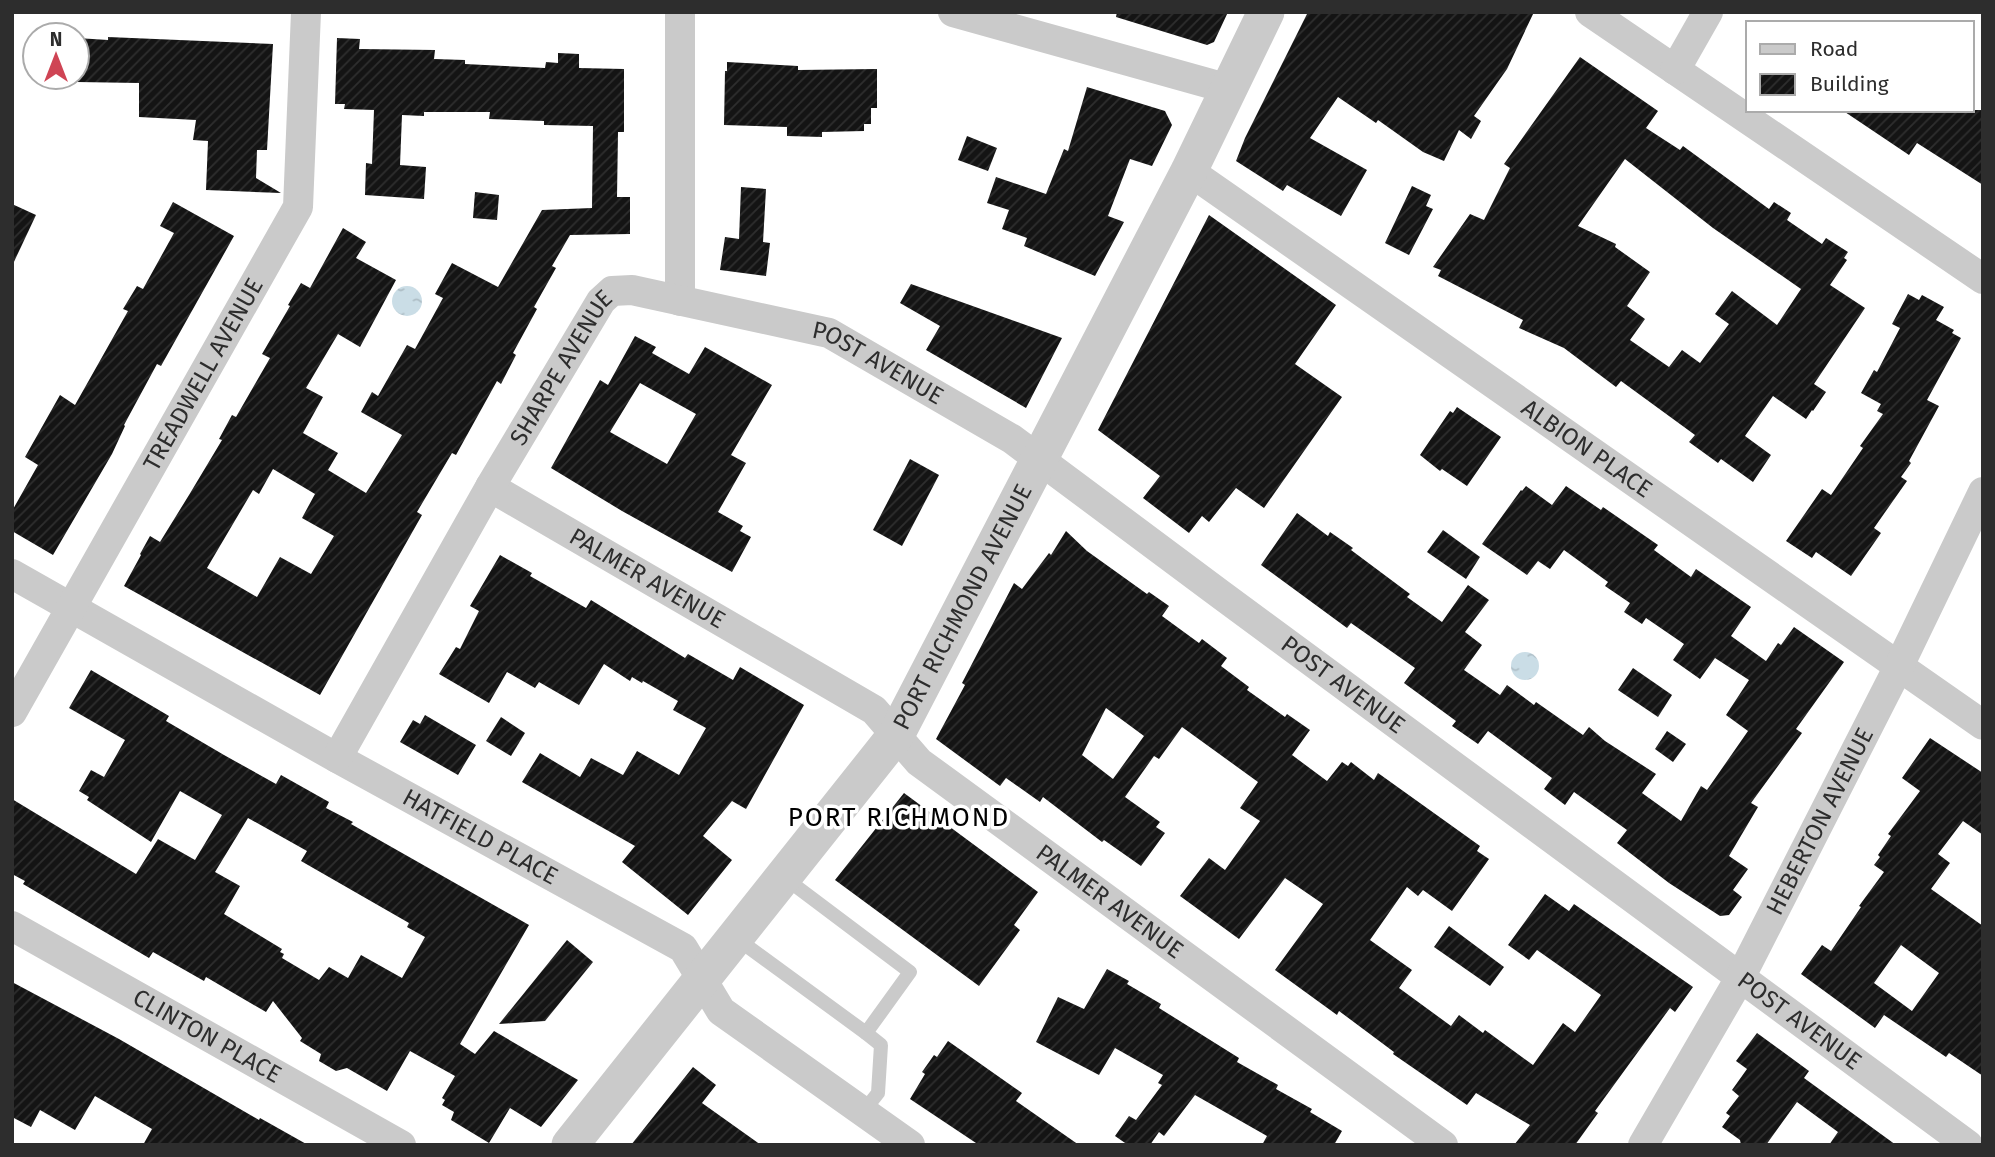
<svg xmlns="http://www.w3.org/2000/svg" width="1995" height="1157" font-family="'Fira Sans',sans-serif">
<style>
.water{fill:url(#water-ripples)}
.building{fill:url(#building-hatch);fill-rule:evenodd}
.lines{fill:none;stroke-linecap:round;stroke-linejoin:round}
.service{stroke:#cacaca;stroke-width:14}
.minor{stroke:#cacaca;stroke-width:30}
.tertiary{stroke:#cacaca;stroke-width:37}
.labels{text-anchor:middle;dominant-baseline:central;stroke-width:7;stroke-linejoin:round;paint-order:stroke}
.street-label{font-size:24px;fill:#2d2d2d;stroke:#fff}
.neighbourhood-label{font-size:26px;letter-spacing:2px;fill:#000;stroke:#fff}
</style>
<defs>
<pattern id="water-ripples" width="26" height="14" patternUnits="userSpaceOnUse" patternTransform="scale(1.75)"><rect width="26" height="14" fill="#cadde6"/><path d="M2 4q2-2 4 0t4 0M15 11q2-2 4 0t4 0" fill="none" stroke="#aebec6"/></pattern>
<pattern id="building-hatch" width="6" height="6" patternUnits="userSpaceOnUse" patternTransform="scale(1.75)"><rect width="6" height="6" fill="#141414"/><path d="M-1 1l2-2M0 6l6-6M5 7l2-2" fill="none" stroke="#2e2e2e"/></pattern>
</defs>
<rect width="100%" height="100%" fill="#fff"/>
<g class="water">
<circle cx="407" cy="301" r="15"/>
<circle cx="1525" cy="666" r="14"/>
</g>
<g class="building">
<path d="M1117,12H1228L1214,42L1207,45L1116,17Z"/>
<path d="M1308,12H1534L1507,69L1474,116L1481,121L1471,139L1459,130L1444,161L1423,152L1378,120L1376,123L1338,97L1310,138L1367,170L1341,216L1287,185L1283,191L1236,161L1245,138Z"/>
<path d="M108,37L273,44L267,150H257L256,178L281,193L206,190L208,141L193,140L196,120L139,117V83L77,82V38L108,40Z"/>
<path d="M337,38L360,39L359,49L435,50L434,59L465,60V64L545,68L546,62L558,63V53L579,54V68L624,69V132H618L617,197H630V234L570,235L552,266L556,268L534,307L537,309L513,353L516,355L501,384L497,381L456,455L452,453L417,512L422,515L320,695L124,586L141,555L140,554L150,536L160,542L189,495L222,440L219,439L232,415L236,417L270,358L262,354L290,306L288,305L301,283L310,288L343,228L366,242L356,258L396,280L360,347L338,334L306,388L323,397L303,433L338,453L328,470L366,493L402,435L361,412L372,392L378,396L407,345L415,349L443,298L435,294L452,263L498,287L542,210L592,208L593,126L544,125V121L489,119L490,112H424V116L402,115L400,165L426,167L424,199L365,195L366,163L372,164L374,110L344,109L345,104H335ZM273,469L315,494L302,518L334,536L311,574L280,557L257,597L207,568L253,490L259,494Z"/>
<path d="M1580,57L1658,111L1646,128L1680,150L1683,146L1769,209L1774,202L1791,213L1787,220L1822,244L1826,238L1848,252L1844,258L1847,260L1830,285L1865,308L1814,384L1826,392L1813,411L1812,410L1806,419L1773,396L1745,436L1771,455L1753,482L1721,459L1718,463L1689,442L1695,435L1621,381L1616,387L1564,348L1519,328L1523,320L1438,276L1441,270L1433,267L1470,214L1484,220L1510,168L1504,164ZM1625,159L1713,228L1801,289L1777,325L1732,291L1715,314L1729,324L1700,363L1682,350L1669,367L1630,340L1645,319L1627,306L1650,272L1615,247L1616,244L1578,226Z"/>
<path d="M727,62L798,66V70L877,69V108H871V124H864V131L822,132V137L787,136V127L724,125L725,71H727Z"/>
<path d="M1087,87L1165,111L1172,125L1152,166L1130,159L1108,216L1124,222L1095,276L1024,246L1027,238L1002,229L1009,210L987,203L996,177L1046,194L1064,149L1068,151Z"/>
<path d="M1842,110H1983V185L1917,143L1909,155Z"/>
<path d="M967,136L997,148L988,171L958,160Z"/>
<path d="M1412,186L1431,195L1426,206L1433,209L1409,255L1385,243Z"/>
<path d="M741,187L766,189L763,242L770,243L766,276L720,270L725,237L739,239Z"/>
<path d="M475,192L499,195L497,220L473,218Z"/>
<path d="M173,202L234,236L161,366L157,364L124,425L125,426L112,454L53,555L12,531V511L38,465L25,457L60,395L75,405L128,311L123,309L137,286L143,289L174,233L160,226Z"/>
<path d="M12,204L36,215L12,266Z"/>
<path d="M1209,215L1336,305L1295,364L1342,397L1264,508L1236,488L1209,522L1202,516L1189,533L1143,498L1160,476L1098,430Z"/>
<path d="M911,284L1062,338L1026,408L926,350L940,326L900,303Z"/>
<path d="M1908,294L1919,300L1922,295L1944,307L1936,320L1954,330L1952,333L1961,338L1927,400L1939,406L1909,461L1911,463L1901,477L1907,481L1874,528L1881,533L1851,576L1816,552L1812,558L1786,541L1822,489L1831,495L1863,448L1860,446L1883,414L1877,411L1881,404L1861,393L1874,370L1877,372L1900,328L1892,324Z"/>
<path d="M635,336L656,347L652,353L689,374L705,347L772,385L731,455L746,463L718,512L743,526L740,531L751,537L732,572L622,511L551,468L600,380L608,385ZM640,383L696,414L667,464L610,432Z"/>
<path d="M1457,407L1501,437L1467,486L1442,469L1440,471L1420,455L1450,411L1453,413Z"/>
<path d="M910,459L939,475L902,546L873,530Z"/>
<path d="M1526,486L1552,505L1566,486L1601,510L1603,507L1658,545L1654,550L1691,577L1696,569L1751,607L1731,636L1766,661L1778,643L1781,645L1794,627L1844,662L1796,729L1802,733L1751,803L1758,807L1729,856L1748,869L1733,890L1742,897L1729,915L1720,916L1669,883L1617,843L1627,830L1574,792L1565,805L1544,789L1552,778L1488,731L1478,744L1452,726L1456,721L1404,683L1415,668L1351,623L1347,628L1261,565L1297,513L1328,536L1330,532L1353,548L1351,550L1410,594L1407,597L1442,622L1468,585L1489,600L1465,632L1482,645L1464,670L1500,695L1507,685L1534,705L1536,702L1583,735L1589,727L1605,741L1656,774L1642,793L1681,821L1701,786L1707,790L1748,731L1726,715L1749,680L1715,658L1700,679L1673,660L1684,644L1646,618L1642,624L1624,612L1630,603L1605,586L1608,582L1564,550L1550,569L1538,561L1527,575L1482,544L1521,490L1522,491Z"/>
<path d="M1443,530L1480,557L1466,579L1427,552Z"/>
<path d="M1066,531L1087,551L1147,594L1149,592L1169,606L1162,616L1199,643L1202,639L1227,658L1221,666L1249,687L1247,690L1285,717L1287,714L1310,730L1292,755L1327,781L1342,762L1348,766L1351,762L1374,780L1378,773L1480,846L1477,851L1489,859L1452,911L1423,890L1418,896L1407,887L1370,940L1412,970L1399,988L1451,1026L1459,1015L1483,1033L1485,1030L1533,1065L1563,1023L1575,1032L1601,995L1537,950L1529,960L1508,945L1545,894L1569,911L1574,904L1693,987L1675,1012L1670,1008L1595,1111L1598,1113L1575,1145H1514L1530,1125L1476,1093L1467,1105L1393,1054L1394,1052L1339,1011L1337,1015L1275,970L1323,904L1285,878L1239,939L1180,896L1209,858L1225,870L1260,821L1240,808L1258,782L1182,727L1159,759L1154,756L1125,797L1160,822L1156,827L1165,833L1141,866L1104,840L1102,842L1043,797L1040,802L1006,778L1000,786L936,739L965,685L962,683L1014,583L1022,589L1049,553L1051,555ZM1106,708L1144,736L1113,779L1082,755Z"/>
<path d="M500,555L532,573L530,576L586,608L591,600L685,658L688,654L733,680L740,667L804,705L746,809L732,801L703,836L732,860L688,915L622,862L635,846L522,782L540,753L580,777L591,758L623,775L637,751L679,775L706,728L673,710L678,701L643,681L642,683L632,677L630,681L604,664L579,705L539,682L535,688L507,672L489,703L439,674L456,647L460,649L479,611L470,606Z"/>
<path d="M1633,668L1672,695L1658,717L1618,690Z"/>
<path d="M91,670L169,716L166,721L224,755L276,784L281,775L329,802L326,808L353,822L351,824L529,925L460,1044L475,1054L494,1031L578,1080L541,1127L510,1108L489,1143L451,1120L454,1112L442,1105L445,1100L442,1098L455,1076L410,1051L387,1091L347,1068L336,1071L319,1061L321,1054L300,1041L302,1038L273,1001L266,1012L206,977L204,981L153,952L149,958L23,884L25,881L12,874V799L136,874L158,839L195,860L222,815L180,791L151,842L87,800L89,797L79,791L91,770L104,777L125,740L69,708ZM248,818L307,851L301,861L409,923L407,927L425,937L402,978L361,955L348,978L329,967L319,980L282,958L284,954L280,952L282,949L224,914L240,886L215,872Z"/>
<path d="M425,715L476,745L458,775L400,742L413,720L420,724Z"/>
<path d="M501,717L525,733L511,756L486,741Z"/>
<path d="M1667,731L1686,744L1673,762L1655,749Z"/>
<path d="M1930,738L1983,773V835L1963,821L1938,854L1950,863L1931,889L1983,926V1076L1949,1053L1946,1057L1884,1015L1875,1028L1801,974L1822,945L1831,951L1861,907L1859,906L1884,872L1874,865L1880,857L1878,855L1891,836L1888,834L1920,791L1902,778ZM1901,945L1939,973L1912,1011L1874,983Z"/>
<path d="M904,793L1038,892L1014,925L1020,930L979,986L835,880Z"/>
<path d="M1449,926L1504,967L1490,986L1434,947Z"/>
<path d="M567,940L593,962L545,1021L499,1024Z"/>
<path d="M1107,969L1129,981L1127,984L1161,1004L1159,1008L1239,1058L1237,1062L1278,1085L1276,1089L1312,1109L1310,1112L1342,1131L1334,1145H1262L1267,1136L1195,1095L1164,1136L1159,1132L1150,1145H1128L1115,1136L1129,1116L1136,1120L1162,1085L1158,1083L1163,1075L1115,1048L1099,1075L1036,1042L1058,997L1084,1009Z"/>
<path d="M12,982L119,1039L259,1120L260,1118L308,1145H143L152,1129L95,1096L75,1130L40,1110L31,1127L12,1117Z"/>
<path d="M1757,1033L1809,1071L1804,1078L1896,1145H1829L1838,1132L1797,1102L1766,1145H1741L1740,1140L1722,1127L1730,1116L1726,1113L1739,1096L1732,1090L1747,1069L1736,1061Z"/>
<path d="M948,1041L1022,1093L1016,1101L1079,1145H979L910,1099L925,1074L922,1072L934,1055L937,1057Z"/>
<path d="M693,1067L716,1085L702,1103L761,1145H631Z"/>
</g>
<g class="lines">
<g class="service">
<path d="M736,938L866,1033L910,972L785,878"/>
<path d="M863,1112L878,1093L881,1045L866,1033"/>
</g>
<g class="minor">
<path d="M953,12L1229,89"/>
<path d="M1590,12L1983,279"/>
<path d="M1675,70L1708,12"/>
<path id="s1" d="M1189,171L1983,725"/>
<path d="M680,301V12"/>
<path id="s2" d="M490,487L874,710L919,762L1443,1145"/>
<path id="s3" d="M12,574L337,758L683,948L721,1011L910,1145"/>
<path id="s4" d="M12,712L298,207L306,12"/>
<path id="s5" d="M337,758L490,487L601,301L612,291L632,290L829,333L1012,439L1220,594L1968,1145"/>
<path id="s6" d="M12,926L401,1145"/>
<path id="s7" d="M1643,1145L1740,978L1899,666L1983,492"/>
</g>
<path class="tertiary" id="s8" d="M570,1145L896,735L1189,171L1266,12"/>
</g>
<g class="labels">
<g class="street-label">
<text stroke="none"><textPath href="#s5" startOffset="821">POST AVENUE</textPath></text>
<text stroke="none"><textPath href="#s5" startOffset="450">SHARPE AVENUE</textPath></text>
<text stroke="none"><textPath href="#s4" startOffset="388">TREADWELL AVENUE</textPath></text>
<text stroke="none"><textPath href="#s1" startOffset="485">ALBION PLACE</textPath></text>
<text stroke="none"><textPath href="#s2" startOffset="182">PALMER AVENUE</textPath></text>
<text stroke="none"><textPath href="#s8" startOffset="668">PORT RICHMOND AVENUE</textPath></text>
<text stroke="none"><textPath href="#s5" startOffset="1388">POST AVENUE</textPath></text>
<text stroke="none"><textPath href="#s7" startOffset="369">HEBERTON AVENUE</textPath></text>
<text stroke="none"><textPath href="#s3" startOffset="537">HATFIELD PLACE</textPath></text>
<text stroke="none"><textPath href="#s2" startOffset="749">PALMER AVENUE</textPath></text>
<text stroke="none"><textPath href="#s5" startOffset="1955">POST AVENUE</textPath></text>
<text stroke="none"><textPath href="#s6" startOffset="224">CLINTON PLACE</textPath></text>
</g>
<g class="neighbourhood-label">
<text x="899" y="817">PORT RICHMOND</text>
</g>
</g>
<rect width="1995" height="1157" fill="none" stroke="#2d2d2d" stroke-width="28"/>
<rect x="1746" y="21" width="228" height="91" fill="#ffffff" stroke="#ababab" stroke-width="2"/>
<rect x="1760" y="44" width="35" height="10" fill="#cacaca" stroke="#ababab" stroke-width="2"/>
<text x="1810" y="56" font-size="21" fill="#2d2d2d">Road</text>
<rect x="1760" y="74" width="35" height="21" fill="url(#building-hatch)" stroke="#ababab" stroke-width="2"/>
<text x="1810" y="91" font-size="21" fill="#2d2d2d">Building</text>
<g transform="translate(56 56)"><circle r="33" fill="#ffffff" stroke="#ababab" stroke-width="2"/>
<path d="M0-5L12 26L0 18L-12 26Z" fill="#cf4454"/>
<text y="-10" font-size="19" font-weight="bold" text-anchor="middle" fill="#2d2d2d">N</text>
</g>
</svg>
